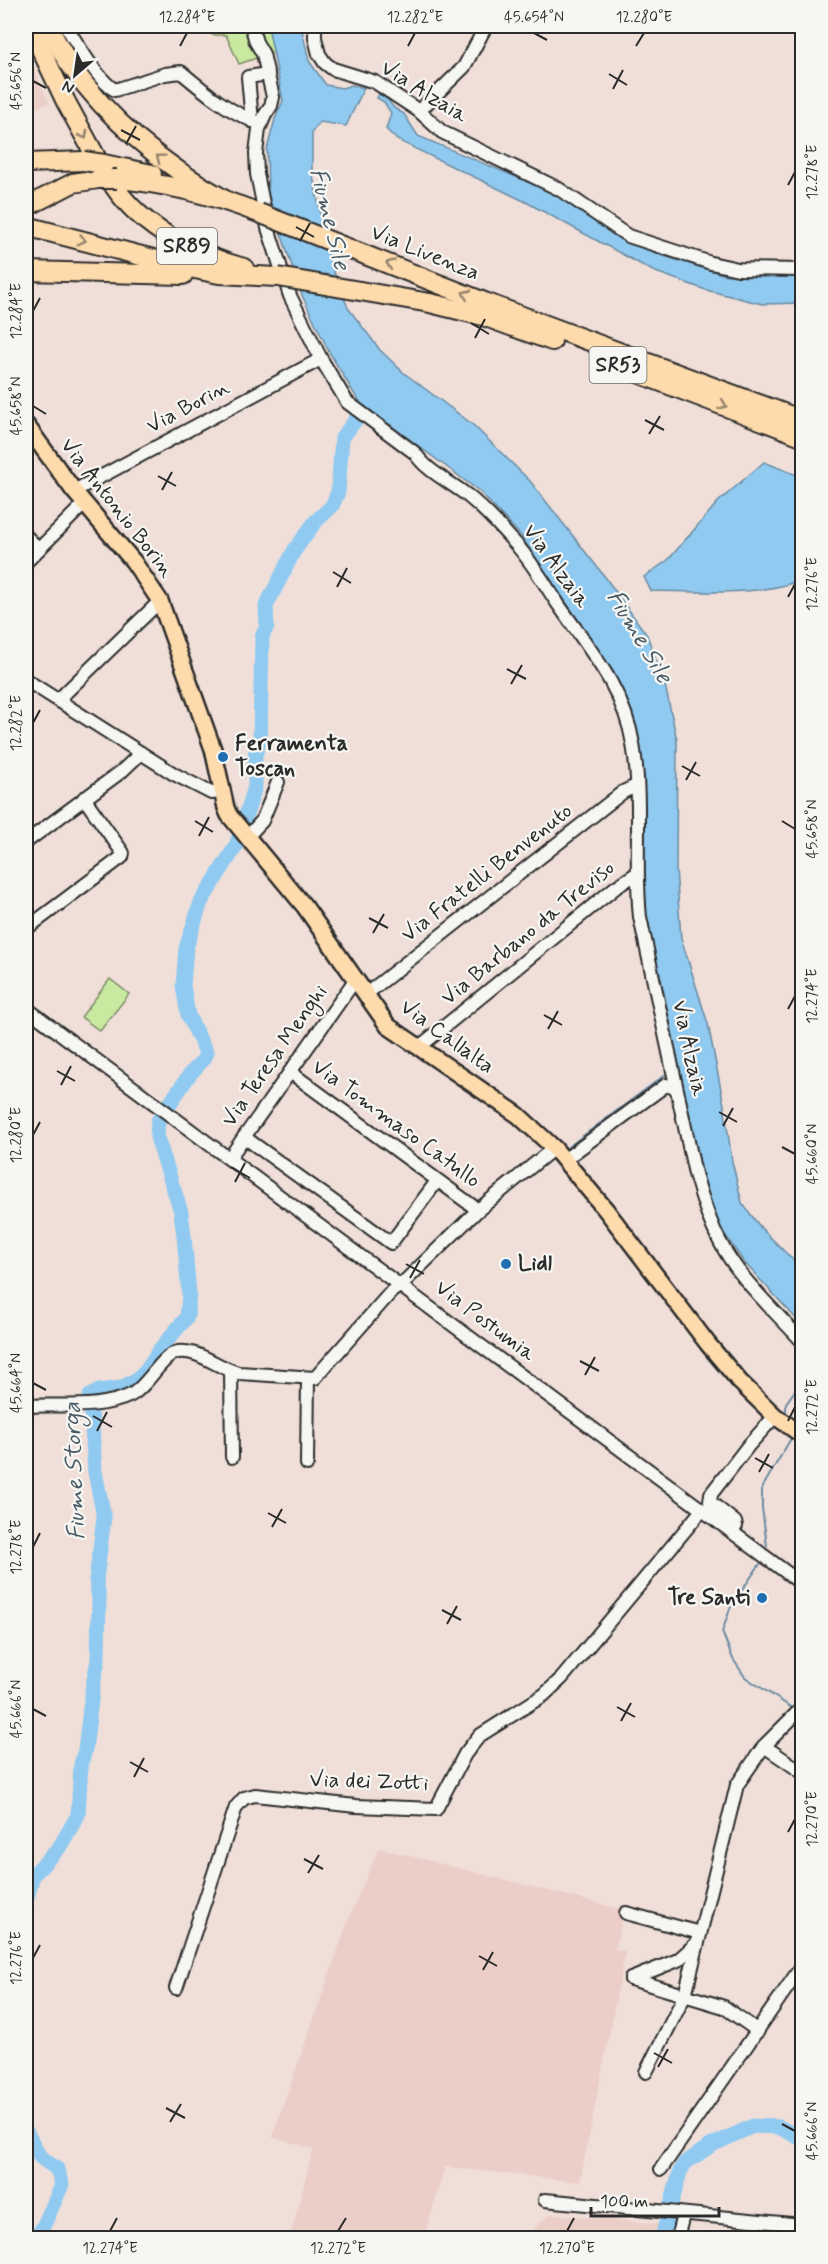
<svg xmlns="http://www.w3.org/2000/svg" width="828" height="2264" font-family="Mynerve,sans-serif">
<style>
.built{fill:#eccec8}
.green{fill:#c9e8a0;stroke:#7a8a66;stroke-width:1.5}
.water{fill:#91caf0;stroke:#688aa1;stroke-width:1.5}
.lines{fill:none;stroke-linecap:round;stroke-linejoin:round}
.stream{stroke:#688aa1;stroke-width:2}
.river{stroke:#91caf0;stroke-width:15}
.minor-casing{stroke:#2b2b2b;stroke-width:16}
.major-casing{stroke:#2b2b2b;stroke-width:20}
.highway-casing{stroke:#2b2b2b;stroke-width:22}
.minor{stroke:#f6f6f2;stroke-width:12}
.major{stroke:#fedbac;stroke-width:15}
.highway{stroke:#fedbac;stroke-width:18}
.highway-bridge-casing{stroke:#2b2b2b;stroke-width:22;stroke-linecap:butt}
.highway-bridge{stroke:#fedbac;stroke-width:18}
.oneway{stroke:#94836c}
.ticks{fill:none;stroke:#2b2b2b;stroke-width:2}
.poi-dot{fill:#1f6fb2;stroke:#f6f6f2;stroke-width:2}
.labels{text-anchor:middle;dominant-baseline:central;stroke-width:4.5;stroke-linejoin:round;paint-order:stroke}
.shield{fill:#f6f6f2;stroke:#686867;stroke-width:1.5}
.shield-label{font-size:21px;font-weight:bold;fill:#2b2b2b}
.street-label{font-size:22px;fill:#2b2b2b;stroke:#f6f6f2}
.poi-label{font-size:22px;font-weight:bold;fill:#2b2b2b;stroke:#f6f6f2;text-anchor:start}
.water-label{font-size:24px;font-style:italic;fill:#4a5b66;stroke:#f6f6f2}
.neatline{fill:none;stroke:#2b2b2b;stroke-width:2}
.ticks-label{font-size:15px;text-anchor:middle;fill:#2b2b2b}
</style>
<rect width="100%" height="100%" fill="#f0dfd9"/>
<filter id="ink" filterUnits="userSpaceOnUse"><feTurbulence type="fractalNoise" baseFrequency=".0167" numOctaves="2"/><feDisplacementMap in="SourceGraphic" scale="12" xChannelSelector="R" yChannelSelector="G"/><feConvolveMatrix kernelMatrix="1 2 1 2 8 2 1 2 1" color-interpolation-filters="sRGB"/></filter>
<g filter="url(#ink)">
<g class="built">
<path d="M26,48L49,103L26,111Z"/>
<path d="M379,1848L624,1910L615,1949L625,1951L623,1965L580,2182L445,2167L424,2238H290L313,2149L272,2137L350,1915Z"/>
<path d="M550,2214L618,2220L660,2224L656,2238H524Z"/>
</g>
<g class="green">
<path d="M208,26H268L274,52L239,64L226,35H212Z"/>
<path d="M110,979L129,994L100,1031L81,1017Z"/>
</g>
<g class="water">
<path d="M268,26H301L309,61L326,85L342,88L352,85L364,88L346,126L320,122L312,132V171L330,262L348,308L380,350L404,373L472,424L530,481L605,577L647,635L665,685L677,740L676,869L681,938L708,1024L724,1105L732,1161L742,1203L761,1228L802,1269V1325L743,1261L718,1224L700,1175L641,889L634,729L614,673L521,536L479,491L363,405L355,395L329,352L301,293L268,194L267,149L275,119L283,101Z"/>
<path d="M379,94L388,100L394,108L404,114L418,136L554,193L660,255L726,275H802V303L762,304L706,290L653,271L524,201L397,140L386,129L391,113L384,102L377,98Z"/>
<path d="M764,462L802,477V579C767,596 691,592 651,591L644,577L668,560L718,502Z"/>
</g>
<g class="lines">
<g class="stream">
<path d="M568,1147L669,1072"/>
<path d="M786,1411V1403L802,1381"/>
<path d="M767,1546L762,1508V1488L793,1435"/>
<path d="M760,1564L731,1606L722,1632L733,1659L745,1677L795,1710"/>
</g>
<g class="river">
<path d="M26,1902L33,1875L59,1848L78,1815L81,1764L85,1750L93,1684L98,1660L99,1598L96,1580L104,1517L95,1472L90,1396L99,1391L121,1388L136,1380L146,1370L161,1348L187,1317L189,1294L184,1236L181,1212L157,1137L158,1121L190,1074L204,1059L206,1052L188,1015L183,986L186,948L201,902L236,846L255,787V755L260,739L262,637L267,626L266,606L286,567L294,551L315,522L332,506L338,492L342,438L378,390"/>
<path d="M26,2131L40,2157L57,2169L62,2185L43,2227L36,2238"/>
<path d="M671,2205L680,2172L685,2163L710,2146L753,2126L779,2127L802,2139"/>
<path d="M662,2238L667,2219"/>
</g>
<g class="minor-casing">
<g id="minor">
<path d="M66,26C77,43 98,81 115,90L165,74L181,72C206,93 230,113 261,124"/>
<path d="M315,26V38L319,54L325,63L333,69L375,82L419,111L442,132L559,189L628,236L711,263L738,269L802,270"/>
<path d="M252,28L256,42L263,54L273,97L271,106L265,115L259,129L256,153L257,174L268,228L290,296L321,359L347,402L415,453C427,472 451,482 468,496C484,509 499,525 513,541C531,560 544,583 558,604C589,649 624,689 633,744C643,801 634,860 640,917L695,1174C702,1197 708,1219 719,1240C738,1278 774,1310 802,1341"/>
<path d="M419,111L464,67L486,26"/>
<path d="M252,121L248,77L268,74"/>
<path d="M74,491L321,359"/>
<path d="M26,536L38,549"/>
<path d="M26,562L84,504"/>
<path d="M26,680L174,774L211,793L223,792"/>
<path d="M58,700L160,601"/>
<path d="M247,837L262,821L278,782"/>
<path d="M26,842L122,771L141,753"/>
<path d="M26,929L122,857L123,853L84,798"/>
<path d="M365,995L623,792L636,786"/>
<path d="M26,1008L802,1584"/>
<path d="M418,1048L616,887L636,874"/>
<path d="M290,1072L478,1210"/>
<path d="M244,1137L391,1243L437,1181"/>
<path d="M230,1157L355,980"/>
<path d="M564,1160L666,1085L675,1088"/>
<path d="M231,1371L232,1457"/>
<path d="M26,1406C59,1404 100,1410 131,1395C148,1386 162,1355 178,1352C199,1349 219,1369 239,1373L315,1378L392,1291L401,1285L478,1210L554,1148"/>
<path d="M307,1464L308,1378"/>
<path d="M732,1532L736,1526L735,1522L710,1502L711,1494L748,1446L775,1416"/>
<path d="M764,1746L802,1772"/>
<path d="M626,1913L700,1933"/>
<path d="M631,1979L724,2007L758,2031"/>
<path d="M631,1979L678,1960L697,1943"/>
<path d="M176,1988L236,1807L244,1798L255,1795L356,1806L436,1809L465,1754L479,1736L544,1695L562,1678L702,1510"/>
<path d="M646,2072L685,1995L737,1785L764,1746L802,1708"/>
<path d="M661,2169L802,1966"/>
<path d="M545,2200L802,2225"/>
<path d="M677,2238L683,2215"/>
</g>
</g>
<g class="major-casing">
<path id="major" d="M26,425L74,491L133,561L160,601L213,749L226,808L229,815L305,907L388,1026L518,1115L554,1148L606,1210L708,1344L740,1382L775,1416L802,1435"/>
</g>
<g class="highway-casing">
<g id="highway">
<path d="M30,26L66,102L96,157"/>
<path d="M48,26C55,39 62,53 71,66C111,123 166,167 227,201"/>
<path d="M26,163L84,161"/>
<path d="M104,164L152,174"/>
<path d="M117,179C167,183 213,195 259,213"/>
<path d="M114,186C143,229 196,255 244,268"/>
<path d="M26,207L73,183L98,179"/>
<path d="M26,226L180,266L219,274L278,277"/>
<path d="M345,247L487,303L802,420"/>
<path d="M26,271L183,275"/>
<path d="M360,291L430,303L483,316L552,341"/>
<path d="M625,368L802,436"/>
</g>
</g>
<use href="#minor" class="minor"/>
<use href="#major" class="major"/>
<use href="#highway" class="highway"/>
<g class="highway-bridge-casing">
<g id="highway-bridge">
<path d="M84,161L104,164"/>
<path d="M98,179H117"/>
<path d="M259,213L345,247"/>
<path d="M278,277L360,291"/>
</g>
</g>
<use href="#highway-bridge" class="highway-bridge"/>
</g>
<defs><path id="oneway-chevron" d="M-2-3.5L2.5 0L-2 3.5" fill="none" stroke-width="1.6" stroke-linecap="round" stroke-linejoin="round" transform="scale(1.5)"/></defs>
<g class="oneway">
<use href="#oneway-chevron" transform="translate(84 135) rotate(61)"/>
<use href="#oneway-chevron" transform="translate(160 158) rotate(-143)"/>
<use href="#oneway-chevron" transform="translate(82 240) rotate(15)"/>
<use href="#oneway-chevron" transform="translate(390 264) rotate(-159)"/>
<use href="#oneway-chevron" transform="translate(466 294) rotate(-157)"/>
<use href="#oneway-chevron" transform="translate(723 405) rotate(21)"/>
</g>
</g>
<path class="ticks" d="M534,33L547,40M180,46L187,33M408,46L415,33M636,46L644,33M609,74L627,85M33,81L46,88M613,89L623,70M121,130L140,140M126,144L136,126M788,185L795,172M296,227L314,237M300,241L310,223M33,311L40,298M471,323L489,334M475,338L485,319M33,406L46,414M645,420L664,430M649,434L660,416M158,476L176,486M162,490L172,472M333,572L351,583M337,587L347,568M788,597L795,584M507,669L526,679M511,684L522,665M33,723L40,710M682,766L700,776M686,780L696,762M195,821L213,832M782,821L795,829M199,836L209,817M369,918L388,928M373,933L384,914M788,1009L795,996M544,1015L562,1025M548,1029L558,1011M57,1071L75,1081M61,1085L71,1066M719,1112L737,1122M723,1126L733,1108M33,1135L40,1122M782,1147L795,1154M231,1167L250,1178M235,1182L245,1163M406,1264L424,1274M410,1278L420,1260M580,1361L599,1371M585,1375L595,1357M33,1383L46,1390M93,1416L112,1427M788,1421L795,1407M97,1431L107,1412M755,1458L773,1468M759,1472L769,1454M268,1513L286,1523M272,1527L282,1509M33,1547L40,1533M442,1610L461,1620M447,1624L457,1606M617,1707L635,1717M33,1709L46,1716M621,1721L631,1703M130,1762L148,1772M134,1777L144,1758M788,1832L795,1819M304,1859L323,1869M308,1873L319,1855M479,1956L497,1966M33,1958L40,1945M483,1970L493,1952M654,2053L672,2063M658,2067L668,2049M166,2108L185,2118M170,2122L181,2104M782,2124L795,2131M110,2231L117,2218M338,2231L346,2218M567,2231L574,2218"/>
<g class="poi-dot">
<circle cx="223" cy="757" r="6"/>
<circle cx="506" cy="1264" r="6"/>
<circle cx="762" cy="1598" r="6"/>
</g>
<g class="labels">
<g class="shield">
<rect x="157" y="228" width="60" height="36" rx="4.5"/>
<rect x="589.5" y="347" width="57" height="36" rx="4.5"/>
</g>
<g class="shield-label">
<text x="187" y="246">SR89</text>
<text x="618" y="365">SR53</text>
</g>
<g class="street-label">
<text transform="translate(424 92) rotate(32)">Via Alzaia</text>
<text transform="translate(425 253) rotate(22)">Via Livenza</text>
<text transform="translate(188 407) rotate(-28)">Via Borin</text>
<text transform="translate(117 508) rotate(52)">Via Antonio Borin</text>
<text transform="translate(556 566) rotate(54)">Via Alzaia</text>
<text transform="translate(487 873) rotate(-38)">Via Fratelli Benvenuto</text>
<text transform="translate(528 933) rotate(-39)">Via Barbano da Treviso</text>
<text transform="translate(447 1037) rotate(36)">Via Callalta</text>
<text transform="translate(689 1048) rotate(78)">Via Alzaia</text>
<text transform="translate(275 1056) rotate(-55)">Via Teresa Menghi</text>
<text transform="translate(396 1124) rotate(36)">Via Tommaso Catullo</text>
<text transform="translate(485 1321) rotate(37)">Via Postumia</text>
<text transform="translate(369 1782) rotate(2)">Via dei Zotti</text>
</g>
<g class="poi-label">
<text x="235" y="744">Ferramenta<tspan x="235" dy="25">Toscan</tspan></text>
<text x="518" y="1264">Lidl</text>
<text x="750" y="1598" text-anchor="end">Tre Santi</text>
</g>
<g class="water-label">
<text transform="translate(329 219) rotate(76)">Fiume Sile</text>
<text transform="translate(639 637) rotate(59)">Fiume Sile</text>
<text transform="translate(75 1471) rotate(-92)">Fiume Storga</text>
</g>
</g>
<rect width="828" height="2264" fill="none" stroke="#f6f6f2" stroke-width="66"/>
<g transform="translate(75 75) rotate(209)" stroke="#f6f6f2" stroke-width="4.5" paint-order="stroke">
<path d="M0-4.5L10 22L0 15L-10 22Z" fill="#2b2b2b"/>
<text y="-9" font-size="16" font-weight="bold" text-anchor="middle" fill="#2b2b2b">N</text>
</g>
<path d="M591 2207v9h128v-9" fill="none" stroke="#2b2b2b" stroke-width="3"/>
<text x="600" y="2207" font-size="18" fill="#2b2b2b" stroke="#f6f6f2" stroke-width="4.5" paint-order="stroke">100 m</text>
<rect x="33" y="33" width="762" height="2198" class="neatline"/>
<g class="ticks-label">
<text x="187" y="22">12.284°E</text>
<text x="415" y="22">12.282°E</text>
<text x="534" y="22">45.654°N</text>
<text x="644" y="22">12.280°E</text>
<text transform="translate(16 81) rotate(-90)" y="5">45.656°N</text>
<text transform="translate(812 172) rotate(-90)" y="5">12.278°E</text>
<text transform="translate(16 311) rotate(-90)" y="5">12.284°E</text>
<text transform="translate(16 406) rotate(-90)" y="5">45.658°N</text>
<text transform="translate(812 584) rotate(-90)" y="5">12.276°E</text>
<text transform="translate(16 723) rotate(-90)" y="5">12.282°E</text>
<text transform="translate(812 829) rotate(-90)" y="5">45.658°N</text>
<text transform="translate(812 996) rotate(-90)" y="5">12.274°E</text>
<text transform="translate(16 1135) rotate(-90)" y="5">12.280°E</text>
<text transform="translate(812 1154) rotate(-90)" y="5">45.660°N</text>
<text transform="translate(16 1383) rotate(-90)" y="5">45.664°N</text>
<text transform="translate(812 1407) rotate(-90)" y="5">12.272°E</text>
<text transform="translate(16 1547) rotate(-90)" y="5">12.278°E</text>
<text transform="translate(16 1709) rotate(-90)" y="5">45.666°N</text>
<text transform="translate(812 1819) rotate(-90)" y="5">12.270°E</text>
<text transform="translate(16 1958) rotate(-90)" y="5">12.276°E</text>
<text transform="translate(812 2131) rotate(-90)" y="5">45.666°N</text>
<text x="110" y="2253">12.274°E</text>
<text x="338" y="2253">12.272°E</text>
<text x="567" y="2253">12.270°E</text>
</g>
</svg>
